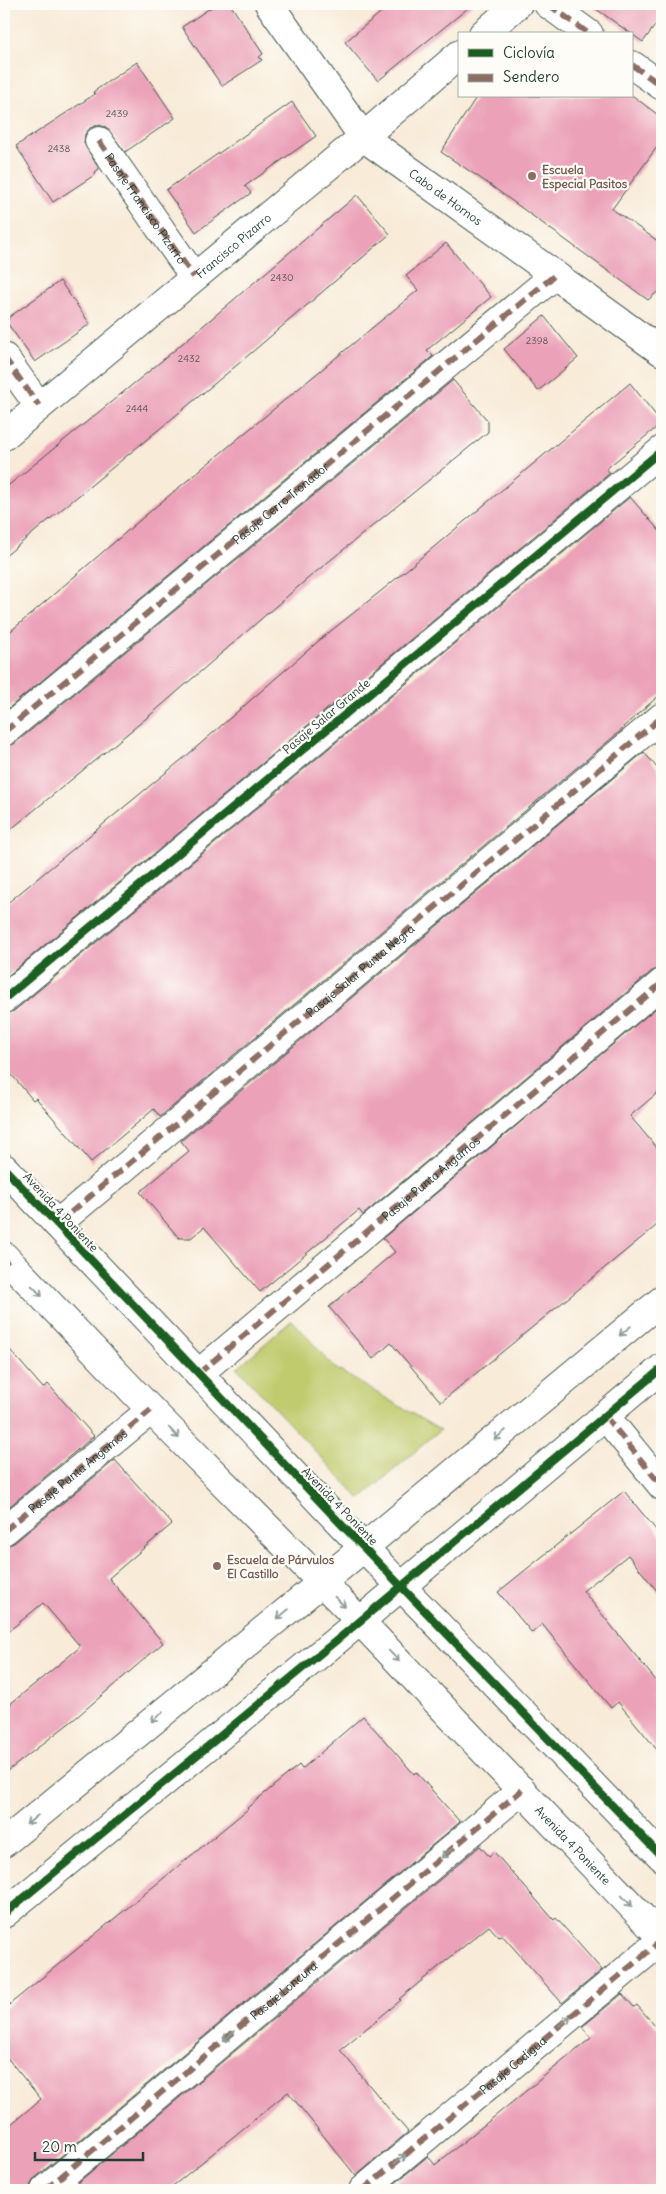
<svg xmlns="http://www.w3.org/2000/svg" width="666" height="2194" font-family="Delius,sans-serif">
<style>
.green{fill:#bfcb6d;stroke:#6f8450}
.building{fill:#eba1b8}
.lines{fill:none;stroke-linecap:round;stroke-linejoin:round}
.minor-casing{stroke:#40574d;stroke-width:30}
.tertiary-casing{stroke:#40574d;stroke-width:30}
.minor{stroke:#fff;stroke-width:28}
.tertiary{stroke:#fff;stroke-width:28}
.quiet{stroke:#8d6e63;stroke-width:6;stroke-dasharray:12 6;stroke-linecap:butt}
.cycleway-casing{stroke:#fdfcf7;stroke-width:11}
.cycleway{stroke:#1b5e20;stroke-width:8}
.oneway{stroke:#8f9e9a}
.education-dot{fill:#8d6e63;stroke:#fdfcf7;stroke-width:2}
.labels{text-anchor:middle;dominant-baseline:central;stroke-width:4.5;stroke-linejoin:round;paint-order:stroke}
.number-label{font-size:10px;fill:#525655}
.education-label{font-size:12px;font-weight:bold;fill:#785e54;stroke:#fdfcf7;text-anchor:start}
.street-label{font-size:12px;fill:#1f3d34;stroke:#fdfcf7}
</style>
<rect width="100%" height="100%" fill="#fdfcf7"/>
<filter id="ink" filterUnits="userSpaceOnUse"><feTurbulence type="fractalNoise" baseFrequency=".02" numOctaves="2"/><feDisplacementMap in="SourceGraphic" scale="10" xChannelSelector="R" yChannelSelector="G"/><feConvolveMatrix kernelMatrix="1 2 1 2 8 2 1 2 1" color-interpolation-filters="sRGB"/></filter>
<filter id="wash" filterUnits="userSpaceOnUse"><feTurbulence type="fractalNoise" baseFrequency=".0096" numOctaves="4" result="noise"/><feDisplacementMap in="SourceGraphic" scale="20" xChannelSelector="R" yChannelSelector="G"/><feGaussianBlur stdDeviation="1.12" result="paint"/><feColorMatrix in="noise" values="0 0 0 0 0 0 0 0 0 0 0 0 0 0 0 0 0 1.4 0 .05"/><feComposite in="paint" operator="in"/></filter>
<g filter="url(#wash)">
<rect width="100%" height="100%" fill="#f8ebd8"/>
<path class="green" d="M292,1320L335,1368L440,1430L360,1499L237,1368Z"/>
<g id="blocks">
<g class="building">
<path d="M216,4H230L263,54L259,57L262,60L222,86L182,27Z"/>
<path d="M391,4H473L378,81L345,42Z"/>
<path d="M589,4H662V16L643,42Z"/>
<path d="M137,62L175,118L125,152L106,127L98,125L90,128L85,134L84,143L99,169L95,172L96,174L53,202L16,146L95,94L93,92Z"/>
<path d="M477,96H633L662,118V140L612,209L662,244V288L648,300L486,182L441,152Z"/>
<path d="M292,102L316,136L245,186L251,193L196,232L166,190Z"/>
<path d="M357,195L390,234L237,365L4,557V489L164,359Z"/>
<path d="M446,243L491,297L427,350L433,356L4,712V637L154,508L418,290L406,276Z"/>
<path d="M60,281L90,324L35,362L5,320Z"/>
<path d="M544,316L578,358L538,391L504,349Z"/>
<path d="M453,380L488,421V432L306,580L155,711L4,835V747L14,744Z"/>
<path d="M630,383L662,423L606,469L610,473L4,979V906L191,752L322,638L386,587Z"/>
<path d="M630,497L662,534V693L623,727L624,728L160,1117L154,1109L91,1162L36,1098L33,1100L4,1066V1014L14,1011Z"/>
<path d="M644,752L662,774V968L652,971L363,1215L359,1210L260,1292L204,1227L191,1238H179L140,1192L189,1151L181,1141Z"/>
<path d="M662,1003V1089L630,1116L662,1154V1221L441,1402L391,1343L373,1359L329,1307L395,1252L383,1238Z"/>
<path d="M4,1343L43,1388L48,1384L94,1436L4,1511Z"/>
<path d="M115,1460L172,1524L109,1578L163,1643L72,1721L4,1774V1709L79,1648V1645L43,1603L4,1635V1546L14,1543Z"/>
<path d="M624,1491L662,1537V1597L628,1555L583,1591L662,1688V1756L618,1702L611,1708L542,1624L532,1633L498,1592Z"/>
<path d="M363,1716L414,1774L416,1772L460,1822L35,2178L31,2184L30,2190H15L4,2177V2130L41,2099L4,2054V2009L248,1809L247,1808L299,1765L302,1769Z"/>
<path d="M480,1846L489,1856L494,1852L554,1920L556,1918L602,1970L562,2003L502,1935L499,1937L489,1926L399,1999L401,2000L340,2050L408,2132L356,2176L288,2092L168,2190H69Z"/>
<path d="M622,1994L634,2007L637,2005L662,2034V2182L652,2190H387L428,2156L435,2165L591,2038L582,2027Z"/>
</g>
</g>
</g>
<g filter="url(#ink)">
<use href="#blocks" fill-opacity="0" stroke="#40574d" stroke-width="1"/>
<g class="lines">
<g class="minor-casing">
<g id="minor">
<path id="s1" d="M269,4L363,137L662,352"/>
<path d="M548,4L589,34"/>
<path d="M483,34L518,4"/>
<path d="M632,65L662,86"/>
<path id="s2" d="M99,141L194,277"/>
<path d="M4,357L39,406"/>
<path id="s3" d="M4,436L363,137L460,54"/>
<path id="s4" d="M4,732L555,275"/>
<path d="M4,999L662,450"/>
<path id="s5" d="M57,1224L662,717"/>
<path d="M198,1374L662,983"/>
<path d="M605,1416L662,1486"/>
<path d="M4,1531L151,1410"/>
<path d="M4,1843L321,1583"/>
<path d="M4,1914L360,1621"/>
<path d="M45,2190L522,1790"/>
<path d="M363,2190L662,1940"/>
</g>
</g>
<g class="tertiary-casing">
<g id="tertiary">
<path d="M4,1168L341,1524L662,1857"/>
<path id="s6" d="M4,1256L151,1410L360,1621L662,1938"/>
<path d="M321,1583L662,1300"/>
<path d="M360,1621L662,1368"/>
</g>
</g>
<use href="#minor" class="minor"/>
<use href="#tertiary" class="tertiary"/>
<g class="quiet">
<path d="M548,4L589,34"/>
<path d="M632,65L662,86"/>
<path d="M99,141L194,277"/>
<path d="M4,357L39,406"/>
<path d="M4,732L555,275"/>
<path d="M57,1224L662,717"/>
<path d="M4,1264L8,1260"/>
<path id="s7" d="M198,1374L662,983"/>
<path d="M605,1416L662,1486"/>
<path id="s8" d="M4,1531L151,1410"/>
<path id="s9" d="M45,2190L522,1790"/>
<path id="s10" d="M363,2190L662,1940"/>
</g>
<g class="cycleway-casing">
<g id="cycleway">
<path d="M4,999L662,450"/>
<path d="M4,1168L341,1524L662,1857"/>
<path d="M4,1914L360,1621L662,1368"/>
</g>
</g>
<use href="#cycleway" class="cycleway"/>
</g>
<defs><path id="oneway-shaft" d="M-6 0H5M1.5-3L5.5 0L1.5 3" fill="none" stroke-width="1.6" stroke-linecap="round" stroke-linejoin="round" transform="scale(1.25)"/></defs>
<g class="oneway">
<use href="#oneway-shaft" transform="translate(37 1291) rotate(46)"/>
<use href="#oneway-shaft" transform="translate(625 1331) rotate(140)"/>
<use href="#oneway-shaft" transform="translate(174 1433) rotate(46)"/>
<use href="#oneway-shaft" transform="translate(500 1435) rotate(140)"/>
<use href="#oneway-shaft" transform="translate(340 1602) rotate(44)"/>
<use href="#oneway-shaft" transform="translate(283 1614) rotate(141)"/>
<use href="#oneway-shaft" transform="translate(394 1656) rotate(46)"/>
<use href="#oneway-shaft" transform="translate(157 1717) rotate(141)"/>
<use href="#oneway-shaft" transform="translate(32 1820) rotate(141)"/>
<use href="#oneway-shaft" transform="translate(447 1853) rotate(140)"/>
<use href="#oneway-shaft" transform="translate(627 1901) rotate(46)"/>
<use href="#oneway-shaft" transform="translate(565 2021) rotate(-40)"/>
<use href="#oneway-shaft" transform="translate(229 2036) rotate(140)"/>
<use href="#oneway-shaft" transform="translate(400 2159) rotate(-40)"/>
</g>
</g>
<g class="education-dot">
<circle cx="532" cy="176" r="5"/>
<circle cx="217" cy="1566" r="5"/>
</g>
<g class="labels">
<g class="number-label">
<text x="117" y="113">2439</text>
<text x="59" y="148">2438</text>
<text x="282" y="277">2430</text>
<text x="537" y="340">2398</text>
<text x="189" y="358">2432</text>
<text x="137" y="408">2444</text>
</g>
<g class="education-label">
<text x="542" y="169">Escuela<tspan x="542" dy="14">Especial Pasitos</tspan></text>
<text x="227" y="1559">Escuela de Párvulos<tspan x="227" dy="14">El Castillo</tspan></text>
</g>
<g class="street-label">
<text stroke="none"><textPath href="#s1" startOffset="265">Cabo de Hornos</textPath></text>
<text stroke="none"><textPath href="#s2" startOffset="82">Pasaje Francisco Pizarro</textPath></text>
<text stroke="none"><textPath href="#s3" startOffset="298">Francisco Pizarro</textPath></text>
<text stroke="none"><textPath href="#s4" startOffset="359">Pasaje Cerro Tronador</textPath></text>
<text transform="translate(326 716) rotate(-40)">Pasaje Salar Grande</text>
<text stroke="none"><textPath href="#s5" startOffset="395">Pasaje Salar Punta Negra</textPath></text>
<text stroke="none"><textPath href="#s7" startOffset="304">Pasaje Punta Angamos</textPath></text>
<text transform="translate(61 1212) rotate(47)">Avenida 4 Poniente</text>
<text stroke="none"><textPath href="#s8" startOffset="95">Pasaje Punta Angamos</textPath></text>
<text transform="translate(340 1506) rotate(46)">Avenida 4 Poniente</text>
<text stroke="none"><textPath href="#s6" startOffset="819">Avenida 4 Poniente</textPath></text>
<text stroke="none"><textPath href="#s9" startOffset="311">Pasaje Loncura</textPath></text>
<text stroke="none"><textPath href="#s10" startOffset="195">Pasaje Codigua</textPath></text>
</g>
</g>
<rect width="666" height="2194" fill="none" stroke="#fdfcf7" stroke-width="20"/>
<rect x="458" y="32" width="175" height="65" fill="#fdfcf7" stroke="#a4b0a9"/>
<rect x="468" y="49" width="25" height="8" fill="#1b5e20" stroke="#a4b0a9"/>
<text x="503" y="58" font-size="15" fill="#1f3d34">Ciclovía</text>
<rect x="468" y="74" width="25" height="8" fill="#8d6e63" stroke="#a4b0a9"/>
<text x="503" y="82" font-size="15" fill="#1f3d34">Sendero</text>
<path d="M35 2152v8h108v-8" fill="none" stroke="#1f3d34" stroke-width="2.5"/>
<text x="42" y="2152" font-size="15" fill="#1f3d34" stroke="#fdfcf7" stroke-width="4" paint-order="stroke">20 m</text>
</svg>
